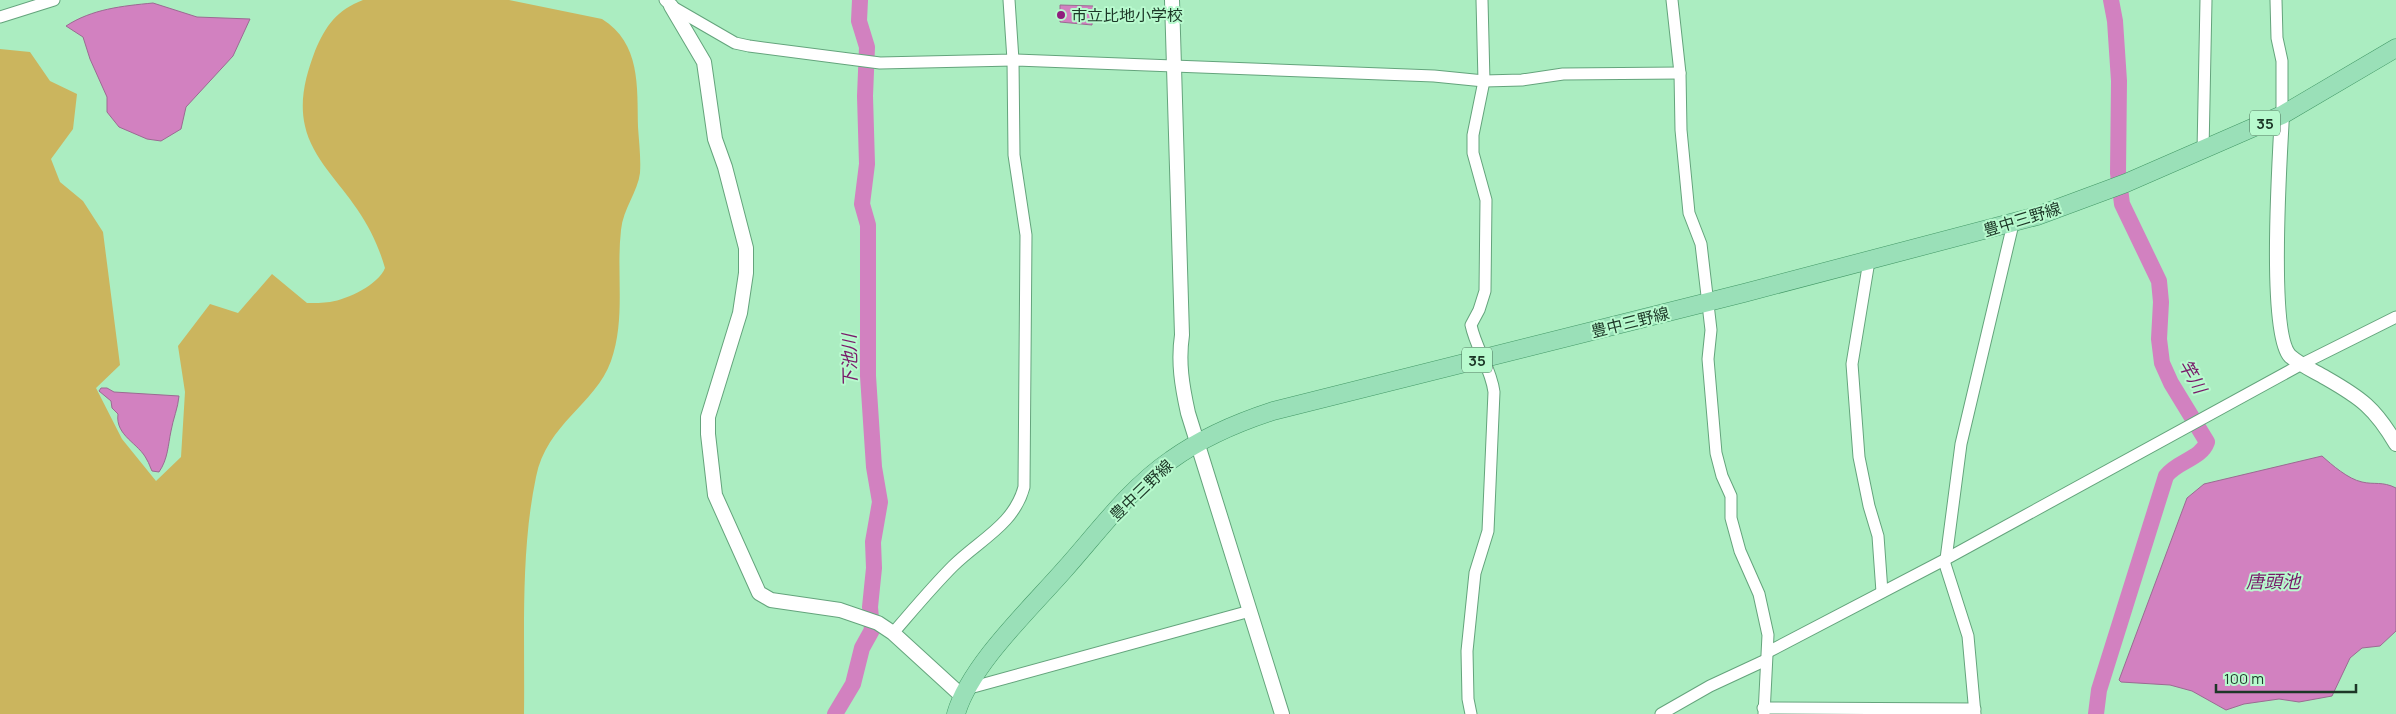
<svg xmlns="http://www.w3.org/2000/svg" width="2396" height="714" font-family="Manrope,'Noto Sans JP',sans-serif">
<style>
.green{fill:#cbb55e}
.water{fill:#d281c0;stroke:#9b6b92}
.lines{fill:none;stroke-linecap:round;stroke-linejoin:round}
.river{stroke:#d281c0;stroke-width:16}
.minor-casing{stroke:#64a47c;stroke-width:13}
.tertiary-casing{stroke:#64a47c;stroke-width:16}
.primary-casing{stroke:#429866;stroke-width:19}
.minor{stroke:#fff;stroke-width:11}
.tertiary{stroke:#fff;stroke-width:14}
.primary{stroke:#9ae0b8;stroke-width:18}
.poi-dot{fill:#8f1d7d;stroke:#b8face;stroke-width:2}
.labels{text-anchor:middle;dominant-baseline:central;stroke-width:4;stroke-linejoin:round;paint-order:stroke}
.shield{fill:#b8face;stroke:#4b7259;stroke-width:1}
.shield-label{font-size:15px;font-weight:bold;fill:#1c3727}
.poi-label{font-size:16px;fill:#1c3727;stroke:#b8face;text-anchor:start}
.street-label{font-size:16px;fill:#1c3727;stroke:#b8face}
.water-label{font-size:18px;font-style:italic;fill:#781869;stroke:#b8face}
</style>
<rect width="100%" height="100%" fill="#abedc1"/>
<path class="green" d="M363,0H509L602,19C641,43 637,87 638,127C639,142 641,158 640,173C638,191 623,209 621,230C616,274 626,318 611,361C595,405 547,423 536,477C520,553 525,637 524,714H0V49L30,52L50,81L77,94L73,129L51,159L60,182L83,201L103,232L120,365L96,388L122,439L156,481L181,457L185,392L178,346L210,304L238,313L272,274L307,303C314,303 323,303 330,302C348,299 378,285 385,268C379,247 370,228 357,209C340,183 312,158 305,126C299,100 306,75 315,51C326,25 337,10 363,0Z"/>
<g class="water">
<path d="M153,3L197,17L250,19L233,56L186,107L181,129L161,141L147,139L119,127L107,112V97L90,59L83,37L66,26C92,9 122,6 153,3Z"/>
<path d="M1060,5L1093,6L1092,25L1060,22Z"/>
<path d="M101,388H107L114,392L179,396C178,408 173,419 171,431C168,445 168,459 159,472L152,471C150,467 149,463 147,460C139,443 115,436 118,414L112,408L111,401L99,391Z"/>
<path d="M2322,456C2332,465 2348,479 2362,482C2375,485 2382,481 2396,488V631L2380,646L2362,648L2350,658L2332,696L2299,702L2279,699L2244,704L2226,710L2192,691L2170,685L2121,682L2119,680L2187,498L2204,484Z"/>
</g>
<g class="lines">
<g class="river">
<path d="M835,714L853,684L862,648L872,630L870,607L874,568L873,542L880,502L874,467L868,376V225L862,204L867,164L865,96L867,47L859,21L860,0"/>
<path d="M2096,714L2099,690L2166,476C2177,461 2201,459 2207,442L2171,383L2162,363L2159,339L2161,302L2159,281L2122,204L2118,173L2119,81L2115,21L2111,0"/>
</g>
<g class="minor-casing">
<g id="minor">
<path d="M665,0L671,6L735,43L749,46L880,63L1013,60L1009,0"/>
<path d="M1672,0L1680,73L1681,130L1689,213L1701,244L1711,330L1708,359L1716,453L1722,476L1731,496V518L1740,551L1759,594L1768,635L1764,714"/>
<path d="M2276,0L2277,38L2282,61V115"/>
<path d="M0,17L54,0"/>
<path d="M2203,151L2206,0"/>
<path d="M1869,261L1852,364L1859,457L1869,506L1878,536L1882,592"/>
<path d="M1946,559L1961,444L2013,224"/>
<path d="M1944,561L1968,636L1975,714"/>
<path d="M893,633C913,610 932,587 953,566C979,540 1014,525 1024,487L1026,235L1014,155L1013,60L1434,76L1484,81L1522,80L1563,74L1680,73"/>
<path d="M1768,652L1946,559L2302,364L2396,317"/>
<path d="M966,689L1250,611"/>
<path d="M1763,708L1975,709"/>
<path d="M1471,714L1468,699L1467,651L1475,573L1488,531L1494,392C1491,368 1476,349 1471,325L1479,310L1485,291L1486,200L1473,153V135L1484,81L1482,0"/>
<path d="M1661,714L1710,686L1766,660"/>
</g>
</g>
<g class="tertiary-casing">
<g id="tertiary">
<path d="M1172,0L1182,335C1178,362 1182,386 1188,413L1282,714"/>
<path d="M671,6L704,62L715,139L725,167L746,248V273L740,313L708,417V434L715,495L759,593L771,600L840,610L878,623L893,633L963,697"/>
<path d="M2282,115C2280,153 2268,333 2290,356C2300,365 2314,371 2326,378C2361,398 2375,408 2396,444"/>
</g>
</g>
<g class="primary-casing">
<path id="primary" d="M956,714C970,665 1031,608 1065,569C1098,532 1130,488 1171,460C1203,437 1236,423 1273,411L1744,293L2037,216L2126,183L2282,115L2396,48"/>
</g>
<use href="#minor" class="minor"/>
<use href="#tertiary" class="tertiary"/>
<use href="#primary" class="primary"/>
</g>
<circle class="poi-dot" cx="1061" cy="15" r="5"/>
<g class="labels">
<g class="shield">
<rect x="2250" y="110.5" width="30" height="25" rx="4"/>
<rect x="1462" y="347.5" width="30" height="25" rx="4"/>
</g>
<g class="shield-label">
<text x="2265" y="123">35</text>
<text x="1477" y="360">35</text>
</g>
<g class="poi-label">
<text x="1071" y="15">市立比地小学校</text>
</g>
<g class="street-label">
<text transform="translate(2022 219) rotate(-17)">豊中三野線</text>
<text transform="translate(1630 322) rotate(-14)">豊中三野線</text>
<text transform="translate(1141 490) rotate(-44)">豊中三野線</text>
</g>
<g class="water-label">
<text transform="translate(849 361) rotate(-91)">下池川</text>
<text transform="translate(2193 376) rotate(60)">竿川</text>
<text x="2273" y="581">唐頭池</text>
</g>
</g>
<path d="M2216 684v8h140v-8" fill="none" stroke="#1c3727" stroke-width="2.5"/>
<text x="2224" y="684" font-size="15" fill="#1c3727" stroke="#b8face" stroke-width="4" paint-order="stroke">100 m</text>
</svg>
